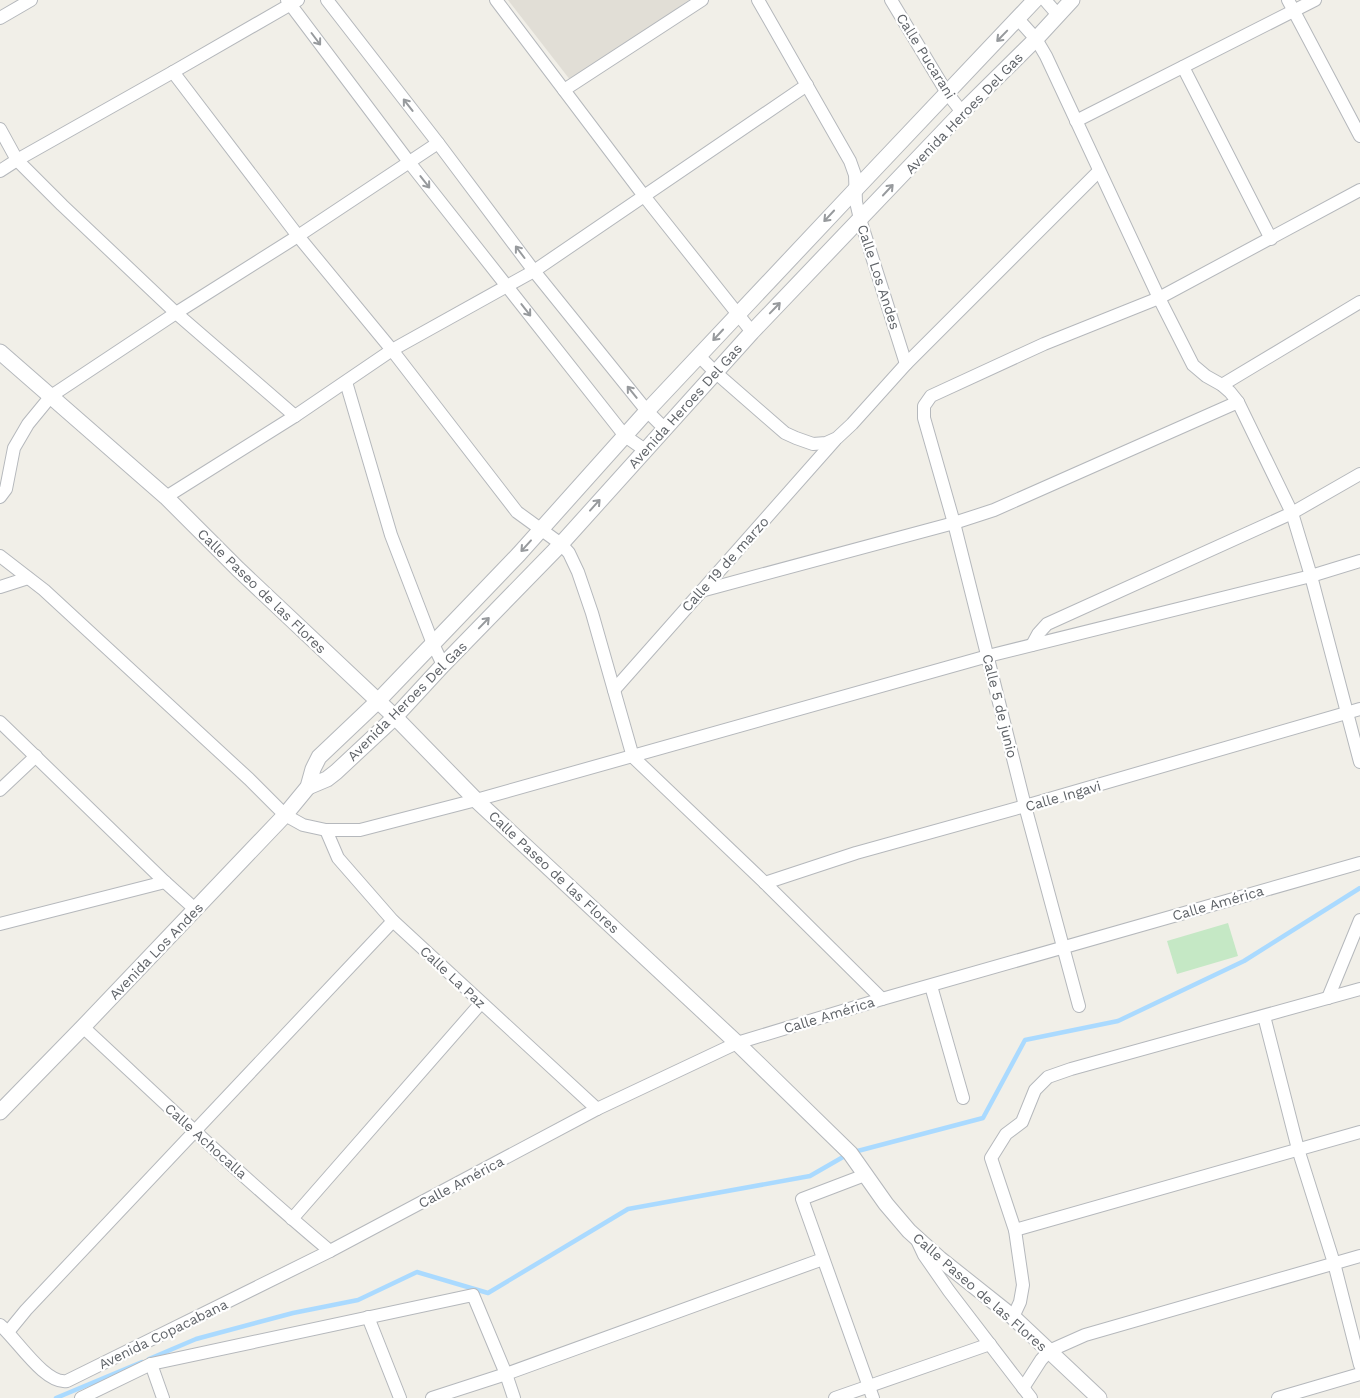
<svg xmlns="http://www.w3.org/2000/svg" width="1360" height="1398" font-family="'Work Sans',sans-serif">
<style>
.education{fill:#e1ded6}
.green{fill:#c5e8c5}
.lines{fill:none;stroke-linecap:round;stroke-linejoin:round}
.stream{stroke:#aadaff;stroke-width:4.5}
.minor-casing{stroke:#b5b8bc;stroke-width:14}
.tertiary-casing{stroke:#b5b8bc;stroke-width:17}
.minor{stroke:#fff;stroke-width:12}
.tertiary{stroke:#fff;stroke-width:15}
.oneway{stroke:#979a9d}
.labels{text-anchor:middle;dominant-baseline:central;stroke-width:4.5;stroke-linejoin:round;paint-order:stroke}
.street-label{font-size:14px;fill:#5f6368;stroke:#fff}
</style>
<rect width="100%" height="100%" fill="#f1efe8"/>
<path class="education" d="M508,0H689L571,81Z"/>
<path class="green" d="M1228,923L1238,956L1177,974L1167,941Z"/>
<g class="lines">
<g class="stream">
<path d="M149,1359L196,1339L293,1313L358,1300L417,1272L488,1293L628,1209L810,1176L850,1153L983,1118L1025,1040L1118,1021L1244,961L1360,888"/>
<path d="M56,1398L142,1362"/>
</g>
<g class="minor-casing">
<g id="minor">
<path d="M287,0L409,162L625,436L645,450"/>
<path d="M327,0L438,143L534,271L647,411L664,428"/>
<path d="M496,0L644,196L752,332"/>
<path d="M758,0L850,161L855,175L856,202L860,219L906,364"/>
<path d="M891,0L947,93L962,112"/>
<path d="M1045,0L1058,15"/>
<path d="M1288,0L1360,136"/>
<path d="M0,18L31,0"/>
<path d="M1018,19L1036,39L1046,56L1159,298L1193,365L1206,376L1222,385L1230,392L1238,402L1292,513L1311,576L1360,762"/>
<path d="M1183,67L1271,239"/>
<path d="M173,72L298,236L392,350L517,512L561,544L569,553L578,572L592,613L633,757L765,883L882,999"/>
<path d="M564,90L702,0"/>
<path d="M1076,121L1315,0"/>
<path d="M0,129L17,160L62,205L176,313L295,416"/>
<path d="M0,171L17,160L173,72L298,0"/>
<path d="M699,356L715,372L785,433L796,438L813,444L826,443L837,438L852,424L906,364L1099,171"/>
<path d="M346,382L391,535L433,644L443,665"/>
<path d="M1222,385L1360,302"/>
<path d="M0,497L6,489L14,448L28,424L51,396L176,313L298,236L438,143"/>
<path d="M166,497L295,416L392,350L534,271L807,85"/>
<path d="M0,556L44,590L249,779L285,815L303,825L326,830H360L476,800L988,656L1311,576L1360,561"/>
<path d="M0,587L28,578"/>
<path d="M701,591L954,523L994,510L1238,402"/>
<path d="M1032,645L1038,634L1047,624L1292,513L1360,474"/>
<path d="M614,690L835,440"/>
<path d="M0,722L165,882L196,910"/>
<path d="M0,790L36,756"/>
<path d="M326,830L338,858L393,921L597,1109"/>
<path d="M765,883L856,853L1025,806L1360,709"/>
<path d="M0,924L165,882"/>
<path d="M931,986L963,1098"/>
<path d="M1328,998L1360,920"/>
<path d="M1079,1006L1025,806L954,523L924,418V406L931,396L1044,344L1159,298L1360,190"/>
<path d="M1264,1016L1298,1149L1334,1263L1360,1365"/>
<path d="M83,1027C165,1103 245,1180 330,1251"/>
<path d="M865,1175L802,1199L873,1398"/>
<path d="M292,1219L481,1003"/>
<path d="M1015,1230L1360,1132"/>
<path d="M916,1238L924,1255L949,1291L1031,1398"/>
<path d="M368,1317L400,1398"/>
<path d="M1013,1317L1020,1302L1023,1285L1015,1230L991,1158L1006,1134L1022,1122L1035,1090L1048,1077L1071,1069L1360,989"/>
<path d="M0,1325C16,1338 45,1385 67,1381L330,1251L597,1109L737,1043L882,999L1360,863"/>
<path d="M8,1332L26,1310L393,921"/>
<path d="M151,1364L163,1398"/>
<path d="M1023,1388L1041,1360L1049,1351L1085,1335L1360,1256"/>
<path d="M81,1398L151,1364L473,1295L506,1374L514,1398"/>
<path d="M432,1398L506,1374L823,1259"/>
<path d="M835,1398L990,1344"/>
<path d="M1278,1398L1360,1374"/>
</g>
</g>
<g class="tertiary-casing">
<g id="tertiary">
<path d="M0,352L166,497L238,569L395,717L476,800L737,1043L850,1153L886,1204L909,1231L940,1259L1013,1317L1099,1398"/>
<path d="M308,787L327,779L336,772L395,717L443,665L561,544L752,332L962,112L1036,39L1072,0"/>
<path d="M0,1112L83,1027L285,815L308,787L313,769L319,757L377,702L519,554L647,411L856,189L1035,0"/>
</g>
</g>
<use href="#minor" class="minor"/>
<use href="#tertiary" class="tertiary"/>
</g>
<defs><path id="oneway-shaft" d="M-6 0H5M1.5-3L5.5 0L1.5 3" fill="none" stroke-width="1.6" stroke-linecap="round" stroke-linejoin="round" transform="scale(1.25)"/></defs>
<g class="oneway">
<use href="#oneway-shaft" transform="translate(1002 36) rotate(134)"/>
<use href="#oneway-shaft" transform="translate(316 39) rotate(53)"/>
<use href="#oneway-shaft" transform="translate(408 105) rotate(-128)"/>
<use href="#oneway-shaft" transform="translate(425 182) rotate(52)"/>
<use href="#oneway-shaft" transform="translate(888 190) rotate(-47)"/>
<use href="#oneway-shaft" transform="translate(829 216) rotate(133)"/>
<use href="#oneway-shaft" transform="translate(520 252) rotate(-127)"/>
<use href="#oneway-shaft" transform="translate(775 308) rotate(-46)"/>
<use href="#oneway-shaft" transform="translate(526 310) rotate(52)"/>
<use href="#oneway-shaft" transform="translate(718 335) rotate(133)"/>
<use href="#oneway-shaft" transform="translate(632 392) rotate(-129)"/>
<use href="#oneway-shaft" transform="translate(595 505) rotate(-48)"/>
<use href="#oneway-shaft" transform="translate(526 546) rotate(132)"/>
<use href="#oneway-shaft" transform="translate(484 623) rotate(-46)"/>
</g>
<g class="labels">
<g class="street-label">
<text transform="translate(926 56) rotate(58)">Calle Pucarani</text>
<text transform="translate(964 113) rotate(-46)">Avenida Heroes Del Gas</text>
<text transform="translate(879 277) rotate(72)">Calle Los Andes</text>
<text transform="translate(685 406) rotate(-48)">Avenida Heroes Del Gas</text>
<text transform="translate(725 564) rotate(-48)">Calle 19 de marzo</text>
<text transform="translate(262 591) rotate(44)">Calle Paseo de las Flores</text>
<text transform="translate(407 701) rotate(-45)">Avenida Heroes Del Gas</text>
<text transform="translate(1000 706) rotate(76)">Calle 5 de junio</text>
<text transform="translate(1063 796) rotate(-16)">Calle Ingavi</text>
<text transform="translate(554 872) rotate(43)">Calle Paseo de las Flores</text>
<text transform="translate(1218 903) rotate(-16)">Calle América</text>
<text transform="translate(156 951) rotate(-46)">Avenida Los Andes</text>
<text transform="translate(453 977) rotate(43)">Calle La Paz</text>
<text transform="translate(829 1015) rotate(-17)">Calle América</text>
<text transform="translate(206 1141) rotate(42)">Calle Achocalla</text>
<text transform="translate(461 1182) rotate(-28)">Calle América</text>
<text transform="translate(980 1292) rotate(41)">Calle Paseo de las Flores</text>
<text transform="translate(163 1334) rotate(-26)">Avenida Copacabana</text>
</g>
</g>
</svg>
